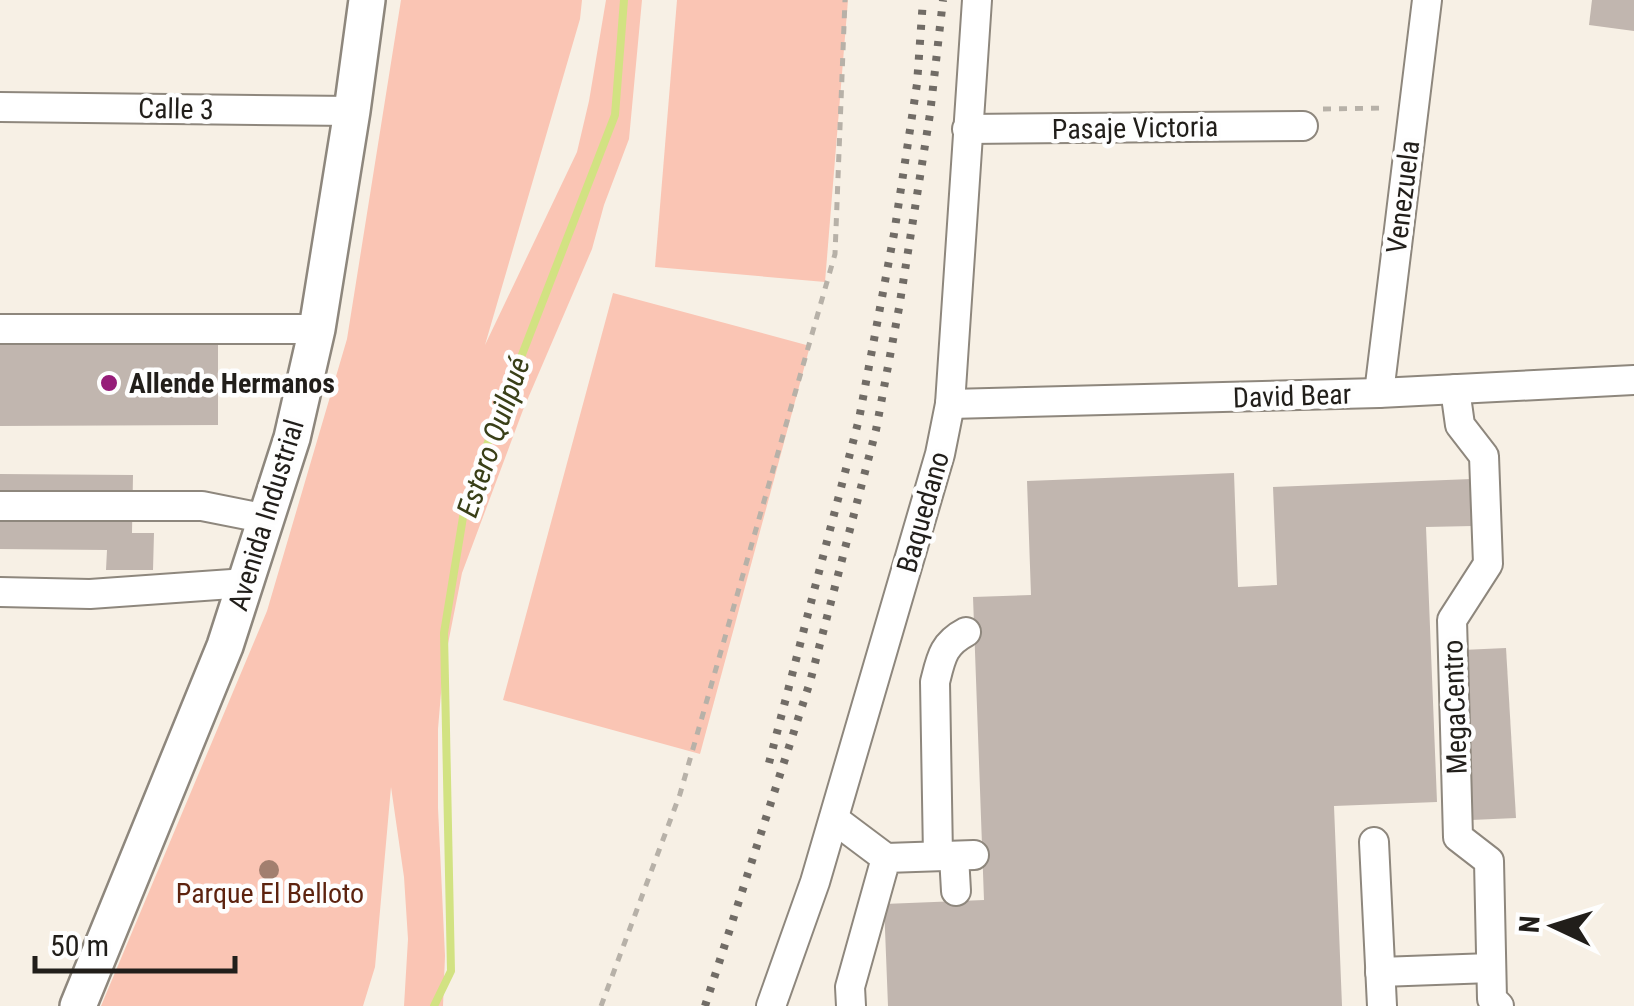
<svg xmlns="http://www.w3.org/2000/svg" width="1634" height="1006" font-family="'Roboto Condensed',sans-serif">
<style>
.green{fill:#fac5b4}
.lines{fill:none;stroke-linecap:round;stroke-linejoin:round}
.stream{stroke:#d2e282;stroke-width:8}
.building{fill:#c1b6af}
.minor-casing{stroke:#8e877d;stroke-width:32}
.major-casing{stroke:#8e877d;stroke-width:40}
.path{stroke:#b7b1a8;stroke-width:5;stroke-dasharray:8 8;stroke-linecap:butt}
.minor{stroke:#fff;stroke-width:28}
.major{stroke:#fff;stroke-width:35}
.rail{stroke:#716c66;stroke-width:8;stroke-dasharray:5 10;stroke-linecap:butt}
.tree{fill:#a27f6f}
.poi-dot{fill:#961d79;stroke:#fefefe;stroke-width:4}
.labels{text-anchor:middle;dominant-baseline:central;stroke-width:9;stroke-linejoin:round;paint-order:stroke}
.street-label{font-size:28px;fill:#211e1a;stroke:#fefefe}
.poi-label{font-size:28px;font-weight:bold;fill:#211e1a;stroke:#fefefe;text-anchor:start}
.park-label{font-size:28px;fill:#5d230f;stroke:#fefefe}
.water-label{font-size:30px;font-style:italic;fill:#393f17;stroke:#fefefe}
</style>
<rect width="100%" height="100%" fill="#f7f0e5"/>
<g class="green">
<path d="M401,0H582L580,19L485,345L577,152L589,101L606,0H642L629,139L604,205L592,249L523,410L462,573L443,669L438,729V808L445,956L443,1006H404L408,939L404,877L391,787L375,967L363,1006H101L267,611L347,339Z"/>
<path d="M677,0H848L825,282L655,267Z"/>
<path d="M613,293L810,346L700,754L503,700Z"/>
</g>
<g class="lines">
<path class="stream" d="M434,1006L451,971L444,633L466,499L615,115L624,0"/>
</g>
<g class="building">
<path d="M1592,0H1634V31L1589,25Z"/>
<path d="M0,341H218V425L0,426Z"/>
<path d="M1234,473L1238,587L1277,585L1273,487L1471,479L1473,526L1426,527L1437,802L1334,806L1342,1006H888L884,904L984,900L973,597L1031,595L1027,481Z"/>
<path d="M0,474L133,475L132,533H154L153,570H106L107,550L0,549Z"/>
<path d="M1506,648L1516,818L1471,820L1462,650Z"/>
</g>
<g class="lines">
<g class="minor-casing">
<g id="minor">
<path d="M0,107L352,111"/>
<path d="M967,129L1303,126"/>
<path d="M0,329H317"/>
<path d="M1455,389L1460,425L1484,456L1488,564L1452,620L1458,837L1489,861L1492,999L1499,1006"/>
<path d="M1379,393L1427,0"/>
<path d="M950,404L1379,393L1634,380"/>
<path d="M0,506H202L267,519"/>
<path d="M0,592L90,594L246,583"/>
<path d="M834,819L886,858"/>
<path d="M1374,842L1382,1006"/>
<path d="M938,856L935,682C941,658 943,644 966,632"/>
<path d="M954,856L956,891"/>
<path d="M1380,972L1491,968"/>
<path d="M771,1006L815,882L940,454L950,404L977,0"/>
<path d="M851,1006L850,987L886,858L974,855"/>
</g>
</g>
<g class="major-casing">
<path id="major" d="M78,1006L225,646L292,438L317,329L352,111L367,0"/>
</g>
<g class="path">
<path d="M1323,109L1387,108"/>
<path d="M601,1006L680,794L835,254L845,0"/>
</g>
<use href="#minor" class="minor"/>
<use href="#major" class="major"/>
<g class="rail">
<path d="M769,763L859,419L894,234L917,84L923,0"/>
<path d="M705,1006L810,682L876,430L899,308L930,114L943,0"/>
</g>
</g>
<circle class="tree" cx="269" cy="870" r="10"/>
<circle class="poi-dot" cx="109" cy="383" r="10"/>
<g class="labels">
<g class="street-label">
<text transform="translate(176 109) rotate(1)">Calle 3</text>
<text transform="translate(1135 128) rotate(-1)">Pasaje Victoria</text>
<text transform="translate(1403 197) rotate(-83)">Venezuela</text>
<text transform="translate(1292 396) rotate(-2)">David Bear</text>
<text transform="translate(923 512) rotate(-74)">Baquedano</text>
<text transform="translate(266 515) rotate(-73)">Avenida Industrial</text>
<text transform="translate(1455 707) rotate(-92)">MegaCentro</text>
</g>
<g class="poi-label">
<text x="129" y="383">Allende Hermanos</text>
</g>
<g class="park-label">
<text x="270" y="893">Parque El Belloto</text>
</g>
<g class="water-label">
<text transform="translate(493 437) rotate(-71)">Estero Quilpué</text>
</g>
</g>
<g transform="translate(1554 926) rotate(274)" stroke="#fefefe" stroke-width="8" paint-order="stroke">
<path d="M0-8L18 38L0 25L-18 38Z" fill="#211e1a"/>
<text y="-15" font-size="28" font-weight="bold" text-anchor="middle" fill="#211e1a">N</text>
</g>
<path d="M35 956v15h200v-15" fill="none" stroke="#211e1a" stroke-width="5"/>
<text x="50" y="956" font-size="30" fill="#211e1a" stroke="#fefefe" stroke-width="8" paint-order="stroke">50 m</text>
</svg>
